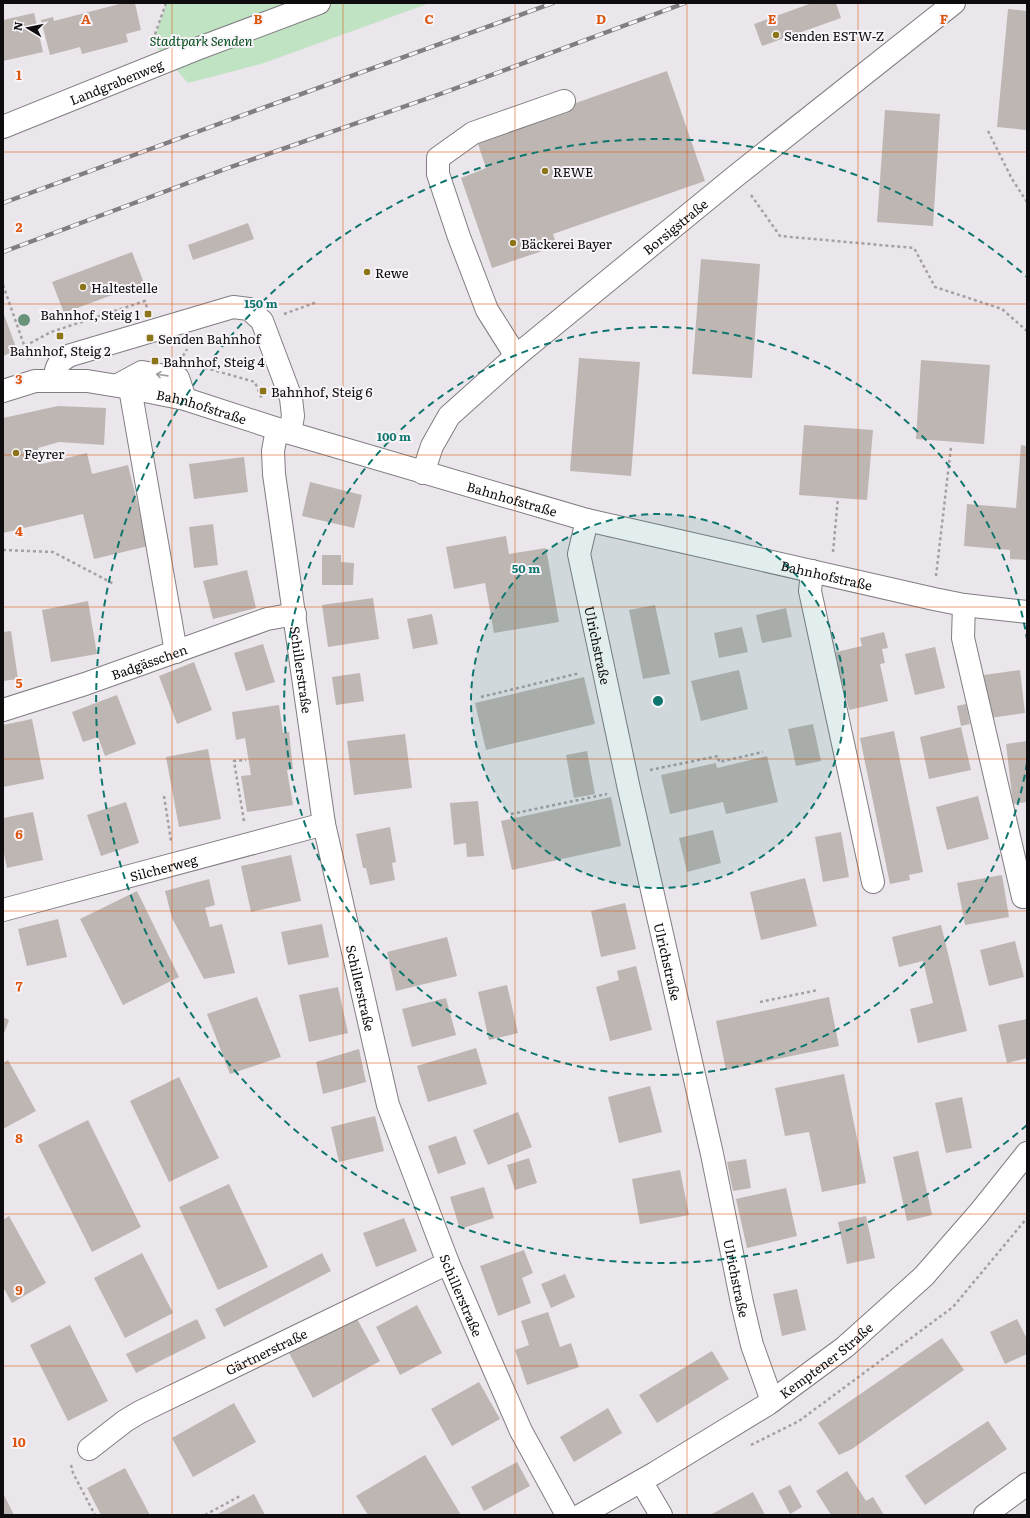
<svg xmlns="http://www.w3.org/2000/svg" width="1030" height="1518" font-family="Literata,serif">
<style>
.green{fill:#c0e3c3}
.building{fill:#bdb6b3}
.lines{fill:none;stroke-linecap:round;stroke-linejoin:round}
.minor-casing{stroke:#817d82;stroke-width:24}
.major-casing{stroke:#817d82;stroke-width:24}
.path{stroke:#a5a0a5;stroke-width:2.5;stroke-dasharray:3 3;stroke-linecap:butt}
.minor{stroke:#fff;stroke-width:22}
.major{stroke:#fff;stroke-width:22}
.rail-casing{stroke:#817d81;stroke-width:4.5}
.rail{stroke:#f8f4f9;stroke-width:3;stroke-dasharray:9;stroke-linecap:butt}
.tree{fill:#6b9379}
.oneway{stroke:#9f9e9f}
.grid{fill:none;stroke:#dd550c;stroke-width:1;stroke-opacity:0.55}
.ring{fill:none;stroke:#0f766e;stroke-width:2;stroke-dasharray:7 5}
.poi-dot{fill:#8c7418;stroke:#f8f4f9;stroke-width:1.5}
.labels{text-anchor:middle;dominant-baseline:central;stroke-width:4;stroke-linejoin:round;paint-order:stroke}
.poi-label{font-size:13px;fill:#0e0c0e;stroke:#f8f4f9;text-anchor:start}
.park-label{font-size:13px;font-style:italic;fill:#024f1b;stroke:#f8f4f9}
.street-label{font-size:13px;fill:#0e0c0e;stroke:#f8f4f9}
.grid-label{font-size:13px;text-anchor:middle;font-weight:bold;fill:#dd550c;stroke:#f8f4f9;stroke-width:4;stroke-linejoin:round;paint-order:stroke}
.centre{fill:#0f766e;stroke:#f8f4f9;stroke-width:2}
.ring-label{font-size:12px;text-anchor:middle;font-weight:bold;fill:#0f766e;stroke:#f8f4f9;stroke-width:4;stroke-linejoin:round;paint-order:stroke}
</style>
<rect width="100%" height="100%" fill="#ebe6ec"/>
<path class="green" d="M166,3H430L261,64L188,83L153,43Z"/>
<g class="building">
<path d="M123,3H135L141,30L126,34L128,42L82,54L80,47L50,55L41,20L53,17L54,21Z"/>
<path d="M812,3H836L841,18L762,46L754,24Z"/>
<path d="M1008,9L1027,11V130L997,127Z"/>
<path d="M34,13L43,52L3,61V20Z"/>
<path d="M667,71L705,181L553,234L557,246L492,268L461,178L486,168L476,138Z"/>
<path d="M885,110L940,114L933,226L877,222Z"/>
<path d="M248,223L254,239L193,260L188,245Z"/>
<path d="M132,252L144,283L64,313L52,282Z"/>
<path d="M701,259L760,264L752,378L692,374Z"/>
<path d="M3,312L17,350L3,356Z"/>
<path d="M579,358L640,362L631,476L570,471Z"/>
<path d="M921,360L990,365L984,444L916,439Z"/>
<path d="M58,406L106,408L104,445L59,442L38,448L42,464L87,453L92,474L128,465L148,546L94,559L83,514L3,533V418Z"/>
<path d="M804,425L873,430L867,500L799,495Z"/>
<path d="M1021,445L1027,446V560L1010,559V550L964,546L967,504L1016,508Z"/>
<path d="M244,457L248,492L194,499L189,464Z"/>
<path d="M310,482L362,495L354,528L302,516Z"/>
<path d="M213,524L218,565L194,568L189,527Z"/>
<path d="M506,536L509,554L546,548L559,622L494,633L485,583L454,589L446,547Z"/>
<path d="M322,555H341V562L354,563L353,585H322Z"/>
<path d="M247,570L256,608L213,619L203,581Z"/>
<path d="M373,598L379,639L328,647L322,605Z"/>
<path d="M88,601L97,654L51,662L42,610Z"/>
<path d="M655,605L670,674L643,679L629,610Z"/>
<path d="M786,608L792,637L762,643L756,615Z"/>
<path d="M432,614L438,644L413,649L407,619Z"/>
<path d="M742,627L748,652L719,658L714,633Z"/>
<path d="M11,631L18,679L3,681V632Z"/>
<path d="M884,632L888,648L882,649L885,663L880,664L888,701L849,710L840,673L834,675L832,665L838,663L836,652L862,646L860,638Z"/>
<path d="M263,644L275,682L246,691L234,653Z"/>
<path d="M935,647L945,688L915,695L905,654Z"/>
<path d="M194,662L212,710L177,724L159,676Z"/>
<path d="M739,670L748,709L701,721L691,681Z"/>
<path d="M1020,670L1025,713L990,718L984,675Z"/>
<path d="M360,673L364,701L336,705L332,677Z"/>
<path d="M584,677L595,724L486,750L475,703Z"/>
<path d="M117,695L136,744L105,756L98,737L83,742L72,712Z"/>
<path d="M966,704L970,724L961,726L957,706Z"/>
<path d="M279,705L283,733L289,732L293,769L287,770L293,805L247,812L241,776L251,775L245,738L236,740L232,712Z"/>
<path d="M32,719L44,779L3,787V725Z"/>
<path d="M813,724L821,761L796,766L788,729Z"/>
<path d="M961,727L971,770L929,779L920,737Z"/>
<path d="M894,731L923,872L909,875L910,880L890,884L860,738Z"/>
<path d="M405,734L412,788L354,795L347,741Z"/>
<path d="M1027,741V802L1013,804L1006,744Z"/>
<path d="M208,749L221,819L179,827L166,757Z"/>
<path d="M587,751L595,794L574,798L566,755Z"/>
<path d="M767,756L778,802L726,814L723,802L670,814L661,775L716,763L717,768Z"/>
<path d="M978,796L989,839L947,850L936,807Z"/>
<path d="M611,797L621,846L512,870L501,821Z"/>
<path d="M478,801L484,856L467,857L466,843L454,845L450,803Z"/>
<path d="M126,802L139,843L101,856L87,815Z"/>
<path d="M33,812L43,860L7,868L3,849V818Z"/>
<path d="M390,827L396,862L392,863L395,880L370,885L366,868H363L356,834Z"/>
<path d="M713,830L721,863L687,872L679,838Z"/>
<path d="M841,832L849,877L823,882L815,837Z"/>
<path d="M291,855L301,901L251,912L241,866Z"/>
<path d="M1002,875L1009,917L965,925L957,883Z"/>
<path d="M805,878L817,926L761,940L750,892Z"/>
<path d="M209,879L215,905L205,908L210,927L222,924L235,973L204,979L172,918L165,891Z"/>
<path d="M137,891L179,977L123,1005L80,919Z"/>
<path d="M625,903L636,949L601,957L591,911Z"/>
<path d="M58,919L67,957L27,966L18,929Z"/>
<path d="M322,924L329,957L288,965L281,932Z"/>
<path d="M941,925L967,1031L918,1043L910,1009L933,1003L923,961L899,967L892,937Z"/>
<path d="M447,937L457,976L396,991L387,952Z"/>
<path d="M1015,941L1024,977L989,986L980,950Z"/>
<path d="M636,966L652,1030L610,1041L596,987L619,980L617,971Z"/>
<path d="M507,985L518,1033L489,1040L478,992Z"/>
<path d="M338,987L348,1033L309,1042L299,995Z"/>
<path d="M257,997L281,1057L230,1074L207,1014Z"/>
<path d="M829,997L839,1046L726,1070L716,1021Z"/>
<path d="M446,998L456,1035L412,1047L402,1009Z"/>
<path d="M3,1017L9,1020L3,1036Z"/>
<path d="M1027,1019V1058L1007,1063L998,1025Z"/>
<path d="M476,1048L487,1084L428,1102L417,1066Z"/>
<path d="M359,1049L366,1082L323,1094L316,1062Z"/>
<path d="M8,1060L36,1111L3,1129V1063Z"/>
<path d="M844,1074L866,1183L822,1192L809,1132L785,1136L775,1088Z"/>
<path d="M179,1077L219,1158L169,1182L130,1101Z"/>
<path d="M650,1086L662,1132L619,1143L608,1097Z"/>
<path d="M962,1097L972,1148L946,1153L935,1103Z"/>
<path d="M518,1112L532,1147L488,1165L473,1130Z"/>
<path d="M375,1116L384,1151L339,1162L331,1127Z"/>
<path d="M88,1120L141,1227L92,1252L38,1145Z"/>
<path d="M456,1136L466,1164L438,1174L428,1146Z"/>
<path d="M918,1151L932,1215L907,1221L893,1157Z"/>
<path d="M529,1158L537,1183L515,1190L507,1165Z"/>
<path d="M746,1159L751,1188L733,1191L727,1162Z"/>
<path d="M680,1170L689,1215L640,1224L632,1179Z"/>
<path d="M229,1184L268,1267L218,1290L179,1207Z"/>
<path d="M484,1187L494,1218L460,1229L450,1197Z"/>
<path d="M786,1188L797,1236L747,1248L736,1199Z"/>
<path d="M9,1216L46,1283L12,1303L3,1287V1220Z"/>
<path d="M866,1216L875,1258L847,1264L838,1222Z"/>
<path d="M404,1218L417,1251L376,1267L363,1233Z"/>
<path d="M524,1250L533,1273L522,1278L531,1303L498,1316L480,1266Z"/>
<path d="M142,1253L173,1313L125,1338L94,1278Z"/>
<path d="M322,1253L331,1271L224,1327L215,1309Z"/>
<path d="M565,1274L575,1297L551,1308L541,1284Z"/>
<path d="M797,1289L806,1330L782,1336L773,1294Z"/>
<path d="M417,1305L442,1353L400,1375L376,1327Z"/>
<path d="M548,1312L560,1347L571,1343L579,1367L527,1385L515,1350L529,1345L521,1321Z"/>
<path d="M356,1317L380,1361L313,1398L289,1353Z"/>
<path d="M197,1319L206,1338L136,1373L126,1354Z"/>
<path d="M1017,1319L1027,1339V1354L1005,1364L990,1332Z"/>
<path d="M70,1325L108,1401L68,1421L30,1345Z"/>
<path d="M942,1338L964,1370L852,1449L839,1455L818,1423Z"/>
<path d="M712,1351L729,1379L657,1423L639,1395Z"/>
<path d="M479,1382L500,1419L452,1446L431,1409Z"/>
<path d="M234,1403L256,1442L193,1477L172,1438Z"/>
<path d="M608,1408L622,1433L574,1462L560,1437Z"/>
<path d="M988,1421L1007,1449L925,1505L905,1476Z"/>
<path d="M425,1455L461,1515H368L356,1496Z"/>
<path d="M517,1462L530,1486L484,1511L471,1487Z"/>
<path d="M125,1468L150,1515H101L87,1488Z"/>
<path d="M847,1471L866,1501L873,1497L884,1515H831L816,1491Z"/>
<path d="M790,1485L802,1507L790,1514L778,1491Z"/>
<path d="M753,1492L765,1515H710Z"/>
<path d="M254,1494L265,1515H216Z"/>
<path d="M4,1495L14,1515H3V1496Z"/>
</g>
<g class="lines">
<g class="minor-casing">
<g id="minor">
<path id="s1" d="M3,127L194,50L319,3"/>
<path d="M516,356L487,310L459,237L438,174V158L473,133L564,101"/>
<path d="M55,380C55,366 59,361 71,355L233,307L249,309L262,321L291,398L293,416L290,433"/>
<path d="M118,385L142,372L178,378L185,399"/>
<path d="M130,388L176,652"/>
<path id="s2" d="M3,391L35,381H87L130,388L185,399L290,433L587,520L934,599L964,605L1027,612"/>
<path id="s3" d="M277,429L273,451L274,474L324,824L388,1105L448,1263L486,1351L521,1431L567,1515"/>
<path id="s4" d="M423,473L432,446L449,416L516,356L737,175L954,3"/>
<path id="s5" d="M587,520L579,554L629,789L712,1154L742,1303L752,1345L772,1401"/>
<path d="M812,571L810,591L873,882"/>
<path d="M964,605L963,638L1023,897"/>
<path id="s6" d="M3,710L85,684L267,619L295,614"/>
<path id="s7" d="M3,910L324,824"/>
<path id="s8" d="M89,1449L125,1421L140,1412L448,1263"/>
<path d="M641,1481L661,1515"/>
<path d="M985,1515L1027,1484"/>
</g>
</g>
<g class="major-casing">
<g id="major">
<path id="s9" d="M581,1515L655,1473L768,1404L845,1347L924,1276L979,1213L1027,1153"/>
</g>
</g>
<g class="path">
<path d="M153,40L166,3"/>
<path d="M988,131L1012,179L1027,202"/>
<path d="M751,195L780,236L914,248L935,287L1002,309L1027,331"/>
<path d="M3,285L29,359"/>
<path d="M284,314L317,302"/>
<path d="M25,346L51,332L145,301L147,308"/>
<path d="M183,356L187,349"/>
<path d="M199,366L255,382L262,399"/>
<path d="M3,550L53,552L114,584"/>
<path d="M833,552L838,498"/>
<path d="M936,576L951,447"/>
<path d="M481,697L580,673"/>
<path d="M650,770L718,756L719,762L763,752"/>
<path d="M164,796L171,841"/>
<path d="M511,814L607,794"/>
<path d="M244,821L234,761L246,760"/>
<path d="M760,1002L818,990"/>
<path d="M751,1445L799,1421L953,1307L1027,1218"/>
<path d="M71,1465L73,1473L95,1515"/>
<path d="M205,1515L240,1496"/>
</g>
<use href="#minor" class="minor"/>
<use href="#major" class="major"/>
<g class="rail-casing">
<g id="rail">
<path d="M3,203L224,122L553,3"/>
<path d="M3,252L228,168L443,93L685,3"/>
</g>
</g>
<use href="#rail" class="rail"/>
</g>
<circle class="tree" cx="24" cy="320" r="6"/>
<defs><path id="oneway-shaft" d="M-6 0H5M1.5-3L5.5 0L1.5 3" fill="none" stroke-width="1.6" stroke-linecap="round" stroke-linejoin="round"/></defs>
<use class="oneway" href="#oneway-shaft" transform="translate(162 375) rotate(-172)"/>
<path class="grid" d="M172,3V1515M343,3V1515M515,3V1515M687,3V1515M858,3V1515M3,152H1027M3,304H1027M3,455H1027M3,607H1027M3,759H1027M3,911H1027M3,1063H1027M3,1214H1027M3,1366H1027"/>
<circle cx="658" cy="701" r="187" fill="#0f766e" fill-opacity=".12"/>
<g class="ring">
<circle cx="658" cy="701" r="187"/>
<path d="M1027 763A374 374 0 1 1 1027 639"/>
<path d="M1027 1125A562 562 0 1 1 1027 277"/>
</g>
<g class="poi-dot">
<circle cx="776" cy="35" r="4"/>
<circle cx="545" cy="171" r="4"/>
<circle cx="513" cy="243" r="4"/>
<circle cx="367" cy="272" r="4"/>
<circle cx="83" cy="287" r="4"/>
<rect x="144" y="310" width="8" height="8" rx="2"/>
<rect x="56" y="332" width="8" height="8" rx="2"/>
<rect x="146" y="334" width="8" height="8" rx="2"/>
<rect x="151" y="357" width="8" height="8" rx="2"/>
<rect x="259" y="387" width="8" height="8" rx="2"/>
<circle cx="16" cy="453" r="4"/>
</g>
<g class="labels">
<g class="poi-label">
<text x="784" y="35">Senden ESTW-Z</text>
<text x="553" y="171">REWE</text>
<text x="521" y="243">Bäckerei Bayer</text>
<text x="375" y="272">Rewe</text>
<text x="91" y="287">Haltestelle</text>
<text x="140" y="314" text-anchor="end">Bahnhof, Steig 1</text>
<text x="158" y="338">Senden Bahnhof</text>
<text x="60" y="350" text-anchor="middle">Bahnhof, Steig 2</text>
<text x="163" y="361">Bahnhof, Steig 4</text>
<text x="271" y="391">Bahnhof, Steig 6</text>
<text x="24" y="453">Feyrer</text>
</g>
<g class="park-label">
<text x="201" y="40">Stadtpark Senden</text>
</g>
<g class="street-label">
<text stroke="none"><textPath href="#s1" startOffset="122">Landgrabenweg</textPath></text>
<text stroke="none"><textPath href="#s4" startOffset="358">Borsigstraße</textPath></text>
<text stroke="none"><textPath href="#s2" startOffset="203">Bahnhofstraße</textPath></text>
<text stroke="none"><textPath href="#s2" startOffset="527">Bahnhofstraße</textPath></text>
<text stroke="none"><textPath href="#s2" startOffset="851">Bahnhofstraße</textPath></text>
<text stroke="none"><textPath href="#s5" startOffset="128">Ulrichstraße</textPath></text>
<text stroke="none"><textPath href="#s6" startOffset="154">Badgässchen</textPath></text>
<text stroke="none"><textPath href="#s3" startOffset="243">Schillerstraße</textPath></text>
<text stroke="none"><textPath href="#s7" startOffset="166">Silcherweg</textPath></text>
<text stroke="none"><textPath href="#s5" startOffset="452">Ulrichstraße</textPath></text>
<text stroke="none"><textPath href="#s3" startOffset="567">Schillerstraße</textPath></text>
<text stroke="none"><textPath href="#s5" startOffset="776">Ulrichstraße</textPath></text>
<text stroke="none"><textPath href="#s3" startOffset="891">Schillerstraße</textPath></text>
<text stroke="none"><textPath href="#s8" startOffset="203">Gärtnerstraße</textPath></text>
<text stroke="none"><textPath href="#s9" startOffset="290">Kemptener Straße</textPath></text>
</g>
</g>
<g class="grid-label">
<text x="86" y="24">A</text>
<text x="258" y="24">B</text>
<text x="429" y="24">C</text>
<text x="601" y="24">D</text>
<text x="772" y="24">E</text>
<text x="944" y="24">F</text>
<text x="19" y="80">1</text>
<text x="19" y="232">2</text>
<text x="19" y="384">3</text>
<text x="19" y="536">4</text>
<text x="19" y="688">5</text>
<text x="19" y="839">6</text>
<text x="19" y="991">7</text>
<text x="19" y="1143">8</text>
<text x="19" y="1295">9</text>
<text x="19" y="1447">10</text>
</g>
<circle cx="658" cy="701" r="6" class="centre"/>
<g class="ring-label">
<text x="261" y="308">150 m</text>
<text x="394" y="441">100 m</text>
<text x="526" y="573">50 m</text>
</g>
<rect width="1030" height="1518" fill="none" stroke="#0e0c0e" stroke-width="8"/>
<g transform="translate(28 28) rotate(280)" stroke="#f8f4f9" stroke-width="3" paint-order="stroke">
<path d="M0-3L7 15L0 10L-7 15Z" fill="#0e0c0e"/>
<text y="-6" font-size="11" font-weight="bold" text-anchor="middle" fill="#0e0c0e">N</text>
</g>
</svg>
